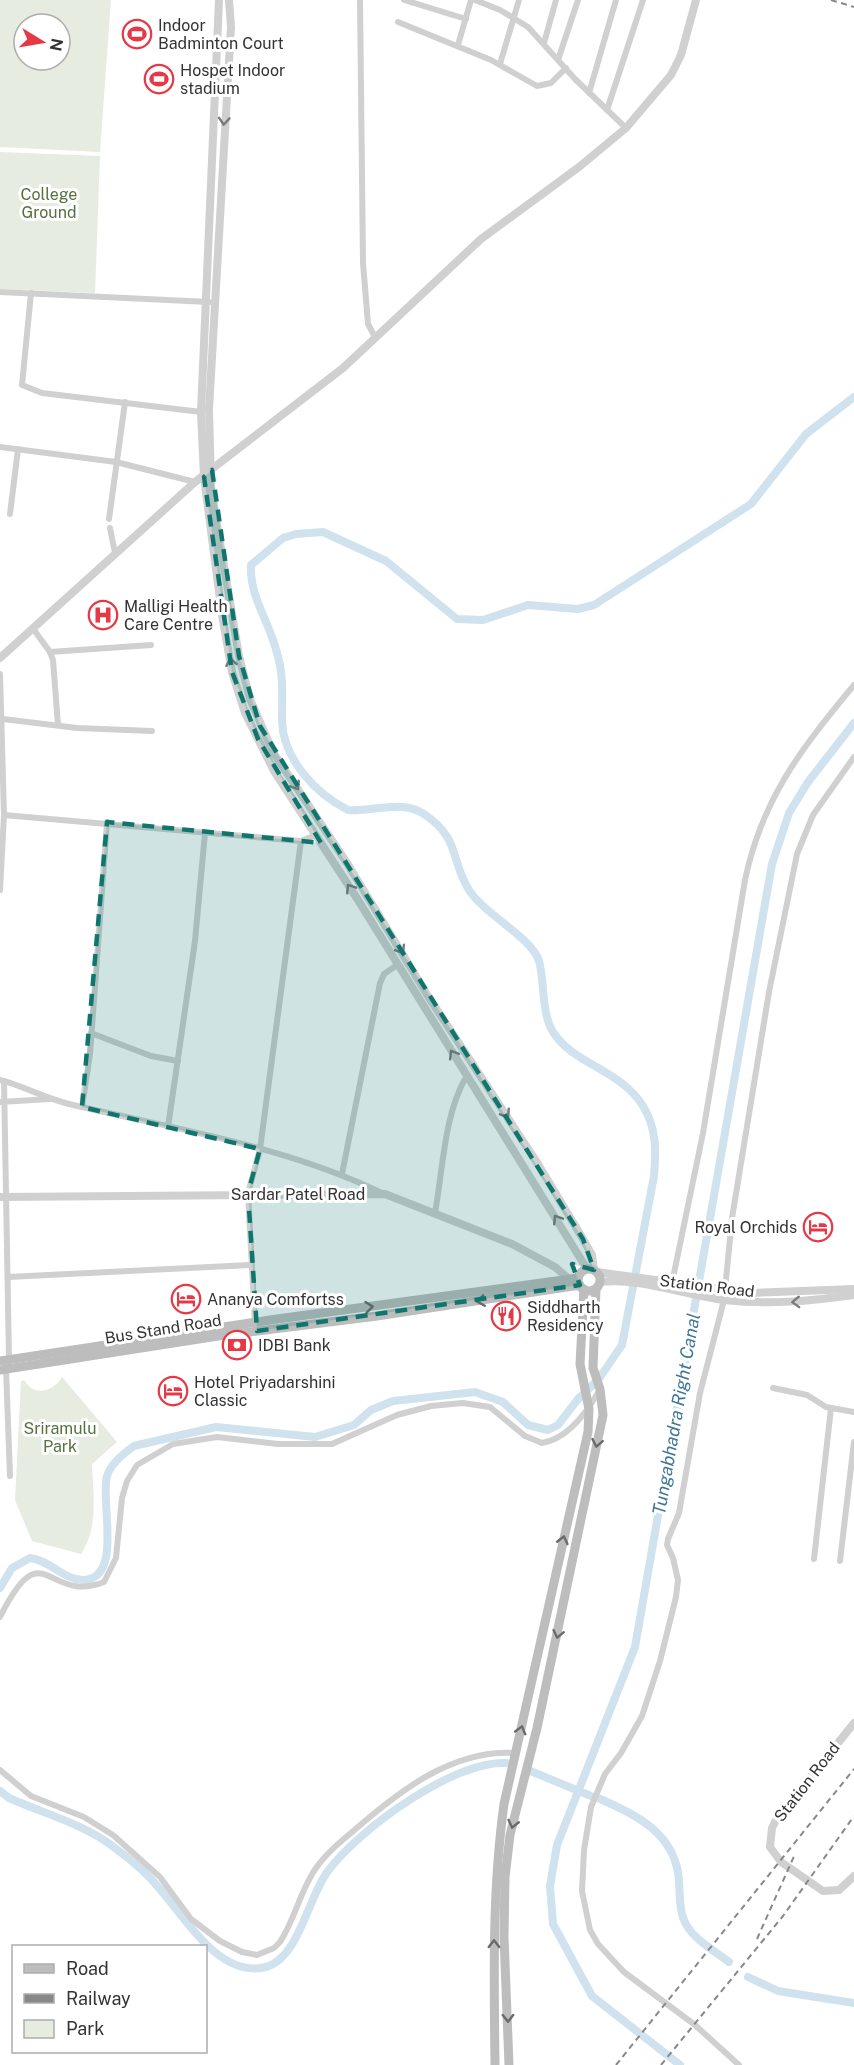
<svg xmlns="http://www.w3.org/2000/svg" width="854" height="2065" font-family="'Public Sans',sans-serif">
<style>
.green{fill:#e6ecdf;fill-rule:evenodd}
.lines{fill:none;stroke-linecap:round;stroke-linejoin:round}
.canal{stroke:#cfe2ee;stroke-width:8}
.minor{stroke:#d0d0d0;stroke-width:6}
.tertiary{stroke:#d0d0d0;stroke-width:8}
.secondary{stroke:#bdbdbd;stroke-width:9}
.rail{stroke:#888;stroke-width:2;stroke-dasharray:6 4.5;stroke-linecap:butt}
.oneway{stroke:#7a7a7a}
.oneway2{stroke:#6a6a6a}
.marked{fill:#0f766e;fill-opacity:0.2;stroke:#0f766e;stroke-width:4.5;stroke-dasharray:12 8;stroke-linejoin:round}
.labels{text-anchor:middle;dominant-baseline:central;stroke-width:6;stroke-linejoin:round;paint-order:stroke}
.poi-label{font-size:16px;fill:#333;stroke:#fff;text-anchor:start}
.park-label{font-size:16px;fill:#56703f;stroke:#fff}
.street-label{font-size:16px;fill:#333;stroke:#fff}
.water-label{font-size:18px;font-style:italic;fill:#3f7597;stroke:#fff}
</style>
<rect width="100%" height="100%" fill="#fff"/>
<g class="green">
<path d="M0,0H111L100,152L0,147ZM24,24H60V60H24Z"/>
<path d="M0,152L100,156L95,293L0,289Z"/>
<path d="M62,1377L117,1442L92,1464C93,1496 99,1526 81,1554L32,1541L15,1500L21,1381L24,1380C34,1397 53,1392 62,1377Z"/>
</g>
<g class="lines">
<g class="canal">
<path d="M0,1588L12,1568L30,1558C50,1560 64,1581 85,1580C123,1577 100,1500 107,1476C111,1463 124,1453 134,1446L216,1427L315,1437L354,1425L371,1410L393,1401L475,1392L503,1402L528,1425L548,1430L558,1425L578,1399L598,1380L622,1345L654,1176C656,1151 657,1129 643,1106C620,1069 574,1065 553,1032C541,1012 545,983 539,961C531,937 484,914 469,890C450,860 461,839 424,814C401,799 373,812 348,810C316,794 283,759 282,721C282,698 284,676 277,653C270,623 249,596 251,565L283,538L296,534L323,532L386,561L457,619L483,620L528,605L578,609L594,605L751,504L806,434L854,397"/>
<path d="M528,1770L591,1796"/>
<path d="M0,1791L9,1798C45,1814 84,1824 115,1848C130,1859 147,1873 159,1888C184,1916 219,1979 266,1967C299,1958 308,1897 328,1871C358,1830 454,1760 506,1763"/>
<path d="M598,1798C636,1815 676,1833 679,1881C680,1896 679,1913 687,1926C696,1941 715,1951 729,1962"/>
<path d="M748,1977L778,1991L854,2003"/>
<path d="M680,2065L592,1996L553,1924L550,1886L557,1845L635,1647L772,864L789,813L808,782L854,723"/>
</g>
<g class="minor">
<path d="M360,0L363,263L368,324L375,337"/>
<path d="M404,0L466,19"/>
<path d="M475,0L500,10L528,27L575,79L626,128"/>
<path d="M398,22L491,60L537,86L551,83L566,68"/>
<path d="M544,43L556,0"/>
<path d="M458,45L471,0"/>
<path d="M558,60L578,0"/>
<path d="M500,64L519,0"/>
<path d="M589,93L616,0"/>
<path d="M607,110L643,0"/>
<path d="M0,292L209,302"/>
<path d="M31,293L22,385L42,393L201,412"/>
<path d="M0,447L116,462L195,482"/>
<path d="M10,514L18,449"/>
<path d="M109,519L125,402"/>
<path d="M110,528L115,553"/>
<path d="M34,630L50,652L53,660L58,725"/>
<path d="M50,652L151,645"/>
<path d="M0,674L4,815L0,890"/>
<path d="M3,719L77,728L152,731"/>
<path d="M4,815L301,841L316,835"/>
<path d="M91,1033L151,1056L178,1061"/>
<path d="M0,1080C23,1086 45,1098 69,1104C174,1129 286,1146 384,1194"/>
<path d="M4,1081L9,1360L6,1369L10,1476"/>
<path d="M0,1102L50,1099"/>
<path d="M82,1107L90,1054L107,822"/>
<path d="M168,1127L195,941L205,833"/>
<path d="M342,1174L380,983L384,974L397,965"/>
<path d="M435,1213C443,1169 444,1115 466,1077"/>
<path d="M8,1277L250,1265"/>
<path d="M672,1283L703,1133L745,880C762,798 802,748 854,685"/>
<path d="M255,1324L248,1193L260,1149L301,841"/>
<path d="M773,1388L807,1395L826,1407L854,1412"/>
<path d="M814,1559L831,1408"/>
<path d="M840,1561L854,1442"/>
<path d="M0,1617C44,1529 46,1605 104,1582L116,1558L122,1498L127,1481L137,1465L173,1444L217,1437L278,1444H332L397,1415L431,1406L463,1403L490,1407L525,1436L542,1443C567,1439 587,1412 599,1391"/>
<path d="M0,1770L31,1796L84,1817L113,1835L160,1877L191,1919L220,1941L242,1952L257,1955L274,1948L280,1942C295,1919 300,1891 316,1868C327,1852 343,1840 358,1827C402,1789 454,1749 516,1753"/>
<path d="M739,2065L695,2025L624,1972L598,1944L590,1930L582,1891L584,1850L591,1807L605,1774L621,1753L642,1716L660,1661L676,1597L678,1580L673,1558L667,1545L668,1539L679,1513L700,1393L724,1300L732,1218L769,992L797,854L813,815L854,757"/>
</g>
<g class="tertiary">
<path d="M219,0L201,412L204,477L222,615L232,672L245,713L274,771L358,900L587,1269"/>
<path d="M229,0L231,27L209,409L211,486L216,518L239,656L250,699L273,752L347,863L428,996L538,1164L583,1239L592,1255L594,1270"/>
<path d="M0,658L195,482L343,368L481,239L579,167L626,128L671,75L681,55L696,0"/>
<path d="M0,1197L385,1194L512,1244L555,1267L569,1279"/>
<path d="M597,1272L750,1293L854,1289"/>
<path d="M600,1282C637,1277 686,1295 724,1300C768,1305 811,1301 854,1295"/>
<path d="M854,1723L776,1820L772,1828L770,1847L781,1862L823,1891L839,1890L854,1876"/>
</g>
<g class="secondary">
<circle cx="589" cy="1280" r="11"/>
<path d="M0,1361L270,1320L578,1278"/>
<path d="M0,1370L218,1336L377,1316L580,1285"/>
<path d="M495,2065C494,1977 492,1891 504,1804L588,1432L589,1409L580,1364L584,1289"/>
<path d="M509,2065L504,1937L505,1877L510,1835L537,1728L603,1415L600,1389L593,1368L596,1289"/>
</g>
<g class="rail">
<path d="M831,0L854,7"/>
<path d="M757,1939L795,1854"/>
<path d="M616,2065L854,1769"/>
<path d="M661,2065L783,1916L854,1816"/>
</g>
</g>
<defs><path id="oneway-chevron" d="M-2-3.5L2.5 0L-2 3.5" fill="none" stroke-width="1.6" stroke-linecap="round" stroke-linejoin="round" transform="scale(1.5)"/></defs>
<g class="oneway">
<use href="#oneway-chevron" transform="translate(224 121) rotate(94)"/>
<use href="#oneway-chevron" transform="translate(231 662) rotate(-100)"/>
<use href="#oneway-chevron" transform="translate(296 786) rotate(57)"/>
<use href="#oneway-chevron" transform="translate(350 888) rotate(-123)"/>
<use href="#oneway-chevron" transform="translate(401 950) rotate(59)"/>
<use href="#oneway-chevron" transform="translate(453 1054) rotate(-122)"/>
<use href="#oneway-chevron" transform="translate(506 1114) rotate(57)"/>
<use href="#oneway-chevron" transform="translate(557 1219) rotate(-123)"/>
<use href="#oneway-chevron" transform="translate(796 1302) rotate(178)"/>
</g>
<g class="oneway2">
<use href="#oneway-chevron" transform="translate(481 1301) rotate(171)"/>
<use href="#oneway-chevron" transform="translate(369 1307) rotate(-6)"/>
<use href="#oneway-chevron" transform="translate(597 1443) rotate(101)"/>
<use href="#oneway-chevron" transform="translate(563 1540) rotate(-77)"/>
<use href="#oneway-chevron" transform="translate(558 1634) rotate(102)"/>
<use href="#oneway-chevron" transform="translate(521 1730) rotate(-75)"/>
<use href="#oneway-chevron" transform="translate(513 1824) rotate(103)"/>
<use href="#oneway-chevron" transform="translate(494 1944) rotate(-90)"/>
<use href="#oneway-chevron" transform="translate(508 2018) rotate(89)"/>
</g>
<path class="marked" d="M212,470L239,656L260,726L583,1239L594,1270L572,1264L580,1285L257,1331L248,1193L260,1149L82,1107L107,822L321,843L258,739L232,672L204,477Z"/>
<defs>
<g id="stadium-ring" transform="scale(1.5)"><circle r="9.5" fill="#fff" stroke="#e63946" stroke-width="1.5"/><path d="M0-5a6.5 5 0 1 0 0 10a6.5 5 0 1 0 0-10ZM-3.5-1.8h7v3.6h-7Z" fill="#e63946"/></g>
<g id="hospital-ring" transform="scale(1.5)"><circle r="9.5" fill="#fff" stroke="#e63946" stroke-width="1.5"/><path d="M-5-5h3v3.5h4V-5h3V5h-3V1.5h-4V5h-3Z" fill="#e63946"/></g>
<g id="hotel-ring" transform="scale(1.5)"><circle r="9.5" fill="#fff" stroke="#e63946" stroke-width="1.5"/><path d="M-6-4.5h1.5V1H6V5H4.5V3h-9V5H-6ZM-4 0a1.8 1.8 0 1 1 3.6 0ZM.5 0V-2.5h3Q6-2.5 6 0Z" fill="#e63946"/></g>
<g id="restaurant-ring" transform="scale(1.5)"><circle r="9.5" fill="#fff" stroke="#e63946" stroke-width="1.5"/><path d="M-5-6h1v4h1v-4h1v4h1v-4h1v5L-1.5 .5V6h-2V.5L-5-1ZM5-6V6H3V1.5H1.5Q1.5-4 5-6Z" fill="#e63946"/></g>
<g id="bank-ring" transform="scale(1.5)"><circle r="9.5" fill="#fff" stroke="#e63946" stroke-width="1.5"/><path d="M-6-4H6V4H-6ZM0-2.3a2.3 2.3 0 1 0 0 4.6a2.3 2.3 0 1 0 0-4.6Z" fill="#e63946"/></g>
</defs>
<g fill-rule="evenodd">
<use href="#stadium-ring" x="137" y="34"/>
<use href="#stadium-ring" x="159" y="79"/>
<use href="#hospital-ring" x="103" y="615"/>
<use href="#hotel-ring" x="818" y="1227"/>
<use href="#hotel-ring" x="186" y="1299"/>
<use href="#restaurant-ring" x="506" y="1316"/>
<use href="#bank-ring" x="237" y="1345"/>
<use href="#hotel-ring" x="173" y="1391"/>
</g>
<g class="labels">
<g class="poi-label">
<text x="158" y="25">Indoor<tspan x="158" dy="18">Badminton Court</tspan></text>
<text x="180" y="70">Hospet Indoor<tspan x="180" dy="18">stadium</tspan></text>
<text x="124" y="606">Malligi Health<tspan x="124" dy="18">Care Centre</tspan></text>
<text x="797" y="1227" text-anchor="end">Royal Orchids</text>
<text x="207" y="1299">Ananya Comfortss</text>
<text x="527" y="1307">Siddharth<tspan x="527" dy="18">Residency</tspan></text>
<text x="258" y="1345">IDBI Bank</text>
<text x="194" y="1382">Hotel Priyadarshini<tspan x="194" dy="18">Classic</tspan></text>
</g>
<g class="park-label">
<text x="49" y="194">College<tspan x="49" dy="18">Ground</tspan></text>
<text x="60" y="1428">Sriramulu<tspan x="60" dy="18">Park</tspan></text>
</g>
<g class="street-label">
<text x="298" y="1194">Sardar Patel Road</text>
<text transform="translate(707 1286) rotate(7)">Station Road</text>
<text transform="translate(163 1329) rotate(-9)">Bus Stand Road</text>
<text transform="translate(807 1782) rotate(-52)">Station Road</text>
</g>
<g class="water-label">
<text transform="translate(676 1414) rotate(-80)">Tungabhadra Right Canal</text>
</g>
</g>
<rect x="12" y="1945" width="195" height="108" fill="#ffffff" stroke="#adadad" stroke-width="1.5"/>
<rect x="24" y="1964" width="30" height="9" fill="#bdbdbd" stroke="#adadad" stroke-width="1.5"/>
<text x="66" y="1975" font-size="18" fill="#333333">Road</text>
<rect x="24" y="1994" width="30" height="9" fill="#888888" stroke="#adadad" stroke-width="1.5"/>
<text x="66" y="2005" font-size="18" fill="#333333">Railway</text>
<rect x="24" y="2020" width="30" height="18" fill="#e6ecdf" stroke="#adadad" stroke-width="1.5"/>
<text x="66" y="2035" font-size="18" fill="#333333">Park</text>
<g transform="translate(42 42) rotate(101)"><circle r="28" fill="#ffffff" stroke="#adadad" stroke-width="1.5"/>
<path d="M0-4.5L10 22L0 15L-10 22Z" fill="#e63946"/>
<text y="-9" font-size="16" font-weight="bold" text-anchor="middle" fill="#333333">N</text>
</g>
</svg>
